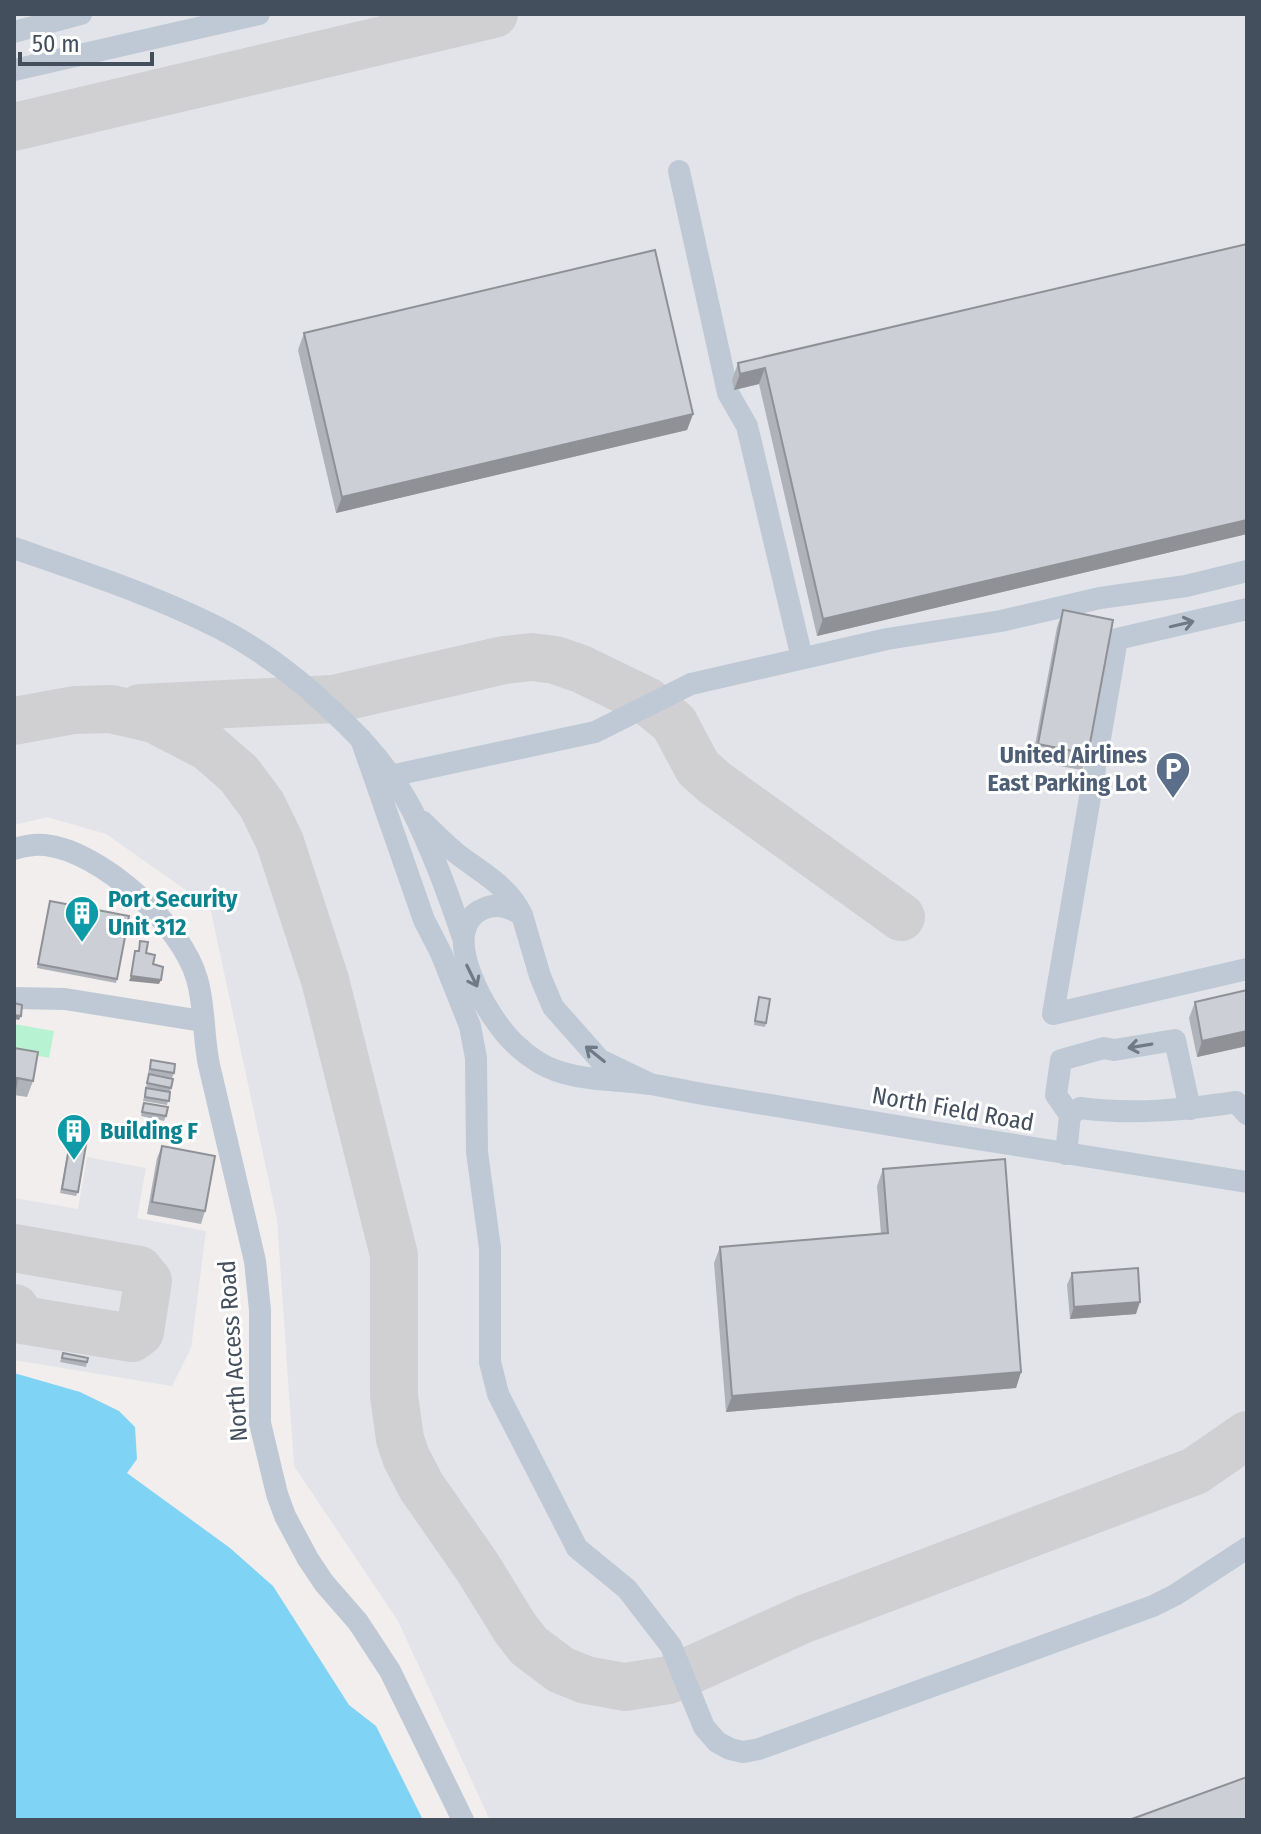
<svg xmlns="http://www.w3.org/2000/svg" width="1261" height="1834" font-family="'Fira Sans Condensed',sans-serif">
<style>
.airport{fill:#e2e4e9}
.green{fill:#b7f3d3}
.water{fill:#7fd3f5}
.pier{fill:#f1eeed}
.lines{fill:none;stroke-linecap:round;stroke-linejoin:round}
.taxiway{stroke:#d0d0d3;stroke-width:48}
.minor{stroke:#bfc9d5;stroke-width:22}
.wall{fill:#afb2b8}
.shaded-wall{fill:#8f9196}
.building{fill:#cccfd6;stroke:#8f9196;stroke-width:2}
.oneway{stroke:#6f7a87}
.labels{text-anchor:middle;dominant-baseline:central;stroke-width:6;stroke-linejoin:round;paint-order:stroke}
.service-label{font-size:24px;font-weight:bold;fill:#4e5e75;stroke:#fff;text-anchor:end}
.culture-label{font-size:24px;font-weight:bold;fill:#0d838f;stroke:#fff;text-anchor:start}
.street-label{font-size:24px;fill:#444f5d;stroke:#fff}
</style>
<rect width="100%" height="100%" fill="#f1eeed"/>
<g class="airport">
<path d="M14,14H1247V1820H490L398,1621L294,1466L277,1219L210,907L106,834L47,817L14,825Z"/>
<path d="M87,1157L146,1168L137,1218L206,1231L191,1348L172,1386L14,1360V1198L78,1209Z"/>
</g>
<path class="green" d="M14,1024L54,1031L49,1058L14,1051Z"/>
<path class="water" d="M14,1365L115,1388L147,1423L141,1454L341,1635L436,1820H14Z"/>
<path class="pier" d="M14,1361L115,1384L128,1392L151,1422L153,1434L149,1441L152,1444L146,1453L274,1564L344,1633L376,1681L440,1820H423L376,1726L349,1705L273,1586L230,1548L127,1473L137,1459L135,1427L119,1411L80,1392L14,1373Z"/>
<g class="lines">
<g class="taxiway">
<path d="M14,127L494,14"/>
<path d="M140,708L334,699L504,660L532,657L555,660L581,669L647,701L674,723L698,768L715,783L901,917"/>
<path d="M14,721L74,710L111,709L154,719L208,747L239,774L262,805L280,842L325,980L394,1255V1396L400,1439L406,1457L421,1486L478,1568L515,1628L529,1646L561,1670L586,1680L625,1687L669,1680L804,1619L1195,1471L1247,1435"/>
<path d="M14,1248L139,1270L148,1281L140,1332L132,1338L22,1320L17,1316L15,1308"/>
</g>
<g class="minor">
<path d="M14,32L81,14"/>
<path d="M14,70L259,14"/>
<path d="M679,171L728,393L747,426L802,658"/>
<path d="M14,548C83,572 154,595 219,628C266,652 308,686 345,723C371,748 395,778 412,810C432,850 448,893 462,935"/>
<path d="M1247,609L1117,639L1053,1014L1247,969"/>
<path d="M361,739L424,920L441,953L470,1026L476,1058L477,1152L490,1248V1362L498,1394L577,1548L627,1589L671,1646L704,1727L717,1742L730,1749L743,1752L759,1749L1153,1606L1175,1595L1247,1548"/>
<path d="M390,776L595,732L691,684L887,639L1001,621L1100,598L1186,586L1247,571"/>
<path d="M423,822C434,833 444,843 456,853C480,872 509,886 522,915"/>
<path d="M14,849C24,846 34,844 45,845C101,851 182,925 197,979C205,1006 203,1037 209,1065L255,1261L260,1310V1423L277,1494L285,1516L308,1559L324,1583L358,1622L390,1671L463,1820"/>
<path d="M14,998L65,999L202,1021"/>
<path d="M650,1084L600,1060L553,1007L540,976L522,915C510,907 497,902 483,909C435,930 489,1020 514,1043C521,1050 530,1057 538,1062C570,1082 614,1079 650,1084C668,1087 685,1091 703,1094C884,1124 1066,1154 1247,1182"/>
<path d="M1070,1115L1056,1095L1061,1060L1104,1048L1114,1050L1175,1040L1190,1109"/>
<path d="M1066,1154L1070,1115L1080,1108C1134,1115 1183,1110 1236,1102L1247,1114"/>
</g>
</g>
<g class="wall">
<path d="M1247,244V534L817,636L759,384L734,390L732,380L738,363Z"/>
<path d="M304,333L693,414L687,430L336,513L298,350Z"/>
<path d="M1063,610L1088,754L1082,770L1032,761L1057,627Z"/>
<path d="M50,901L117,979L116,983L37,968Z"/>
<path d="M1247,990V1046L1197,1057L1189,1018L1195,1002Z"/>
<path d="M759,997L766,1023L765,1027L754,1025Z"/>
<path d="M14,1048L33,1081L27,1097L14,1095Z"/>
<path d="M151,1060L174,1073L172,1078L148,1073Z"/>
<path d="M149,1074L171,1088L167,1105L143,1101Z"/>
<path d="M144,1103L166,1116L164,1121L141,1116Z"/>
<path d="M73,1124L78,1192L76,1196L60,1193Z"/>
<path d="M162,1146L205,1211L201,1224L147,1214L157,1158Z"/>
<path d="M883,1169L1021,1372L1016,1388L726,1412L714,1263L720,1247L881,1234L877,1186Z"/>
<path d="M1072,1273L1136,1314L1070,1319L1067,1285Z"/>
<path d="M63,1353L87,1362L86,1367L60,1362Z"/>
</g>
<g class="shaded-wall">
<path d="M765,368L759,384L734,390L740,374Z"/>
<path d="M693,414L687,430L336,513L342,497Z"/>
<path d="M1247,520V534L817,636L823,619Z"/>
<path d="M131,976L161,980L159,984L129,981Z"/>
<path d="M14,1015L21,1016L19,1020L14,1019Z"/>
<path d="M1247,1031V1046L1197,1057L1202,1041Z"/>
<path d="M1140,1302L1136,1314L1070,1319L1074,1307Z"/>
<path d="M1021,1372L1016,1388L726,1412L732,1396Z"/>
</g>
<g class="building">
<path d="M1247,244V520L823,619L765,368L740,374L738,363Z"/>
<path d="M655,250L693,414L342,497L304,333Z"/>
<path d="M1063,610L1113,620L1088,754L1038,744Z"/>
<path d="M50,901L129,916L117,979L38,964Z"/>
<path d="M140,941L148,942L146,953L155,955L153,964L163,967L161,980L131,976L135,951H139Z"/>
<path d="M1247,990V1031L1202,1041L1195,1002Z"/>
<path d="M759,997L770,999L766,1023L755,1021Z"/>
<path d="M14,1003L22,1005L21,1016L14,1015Z"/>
<path d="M14,1048L38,1052L33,1081L17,1078L14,1097Z"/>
<path d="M151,1060L175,1064L174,1073L150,1069Z"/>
<path d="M149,1074L173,1079L171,1088L147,1083Z"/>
<path d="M146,1088L170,1092L169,1101L145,1097Z"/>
<path d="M144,1103L168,1107L166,1116L142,1112Z"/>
<path d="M73,1124L89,1127L78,1192L62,1189Z"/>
<path d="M162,1146L215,1156L205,1211L152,1202Z"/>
<path d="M1005,1159L1021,1372L732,1396L720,1247L888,1233L883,1169Z"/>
<path d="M1138,1268L1140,1302L1074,1307L1072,1273Z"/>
<path d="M63,1353L88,1358L87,1362L62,1358Z"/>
<path d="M1247,1777V1820H1129Z"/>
</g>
<defs><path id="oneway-shaft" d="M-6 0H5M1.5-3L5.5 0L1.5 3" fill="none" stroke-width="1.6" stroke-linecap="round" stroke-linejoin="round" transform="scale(2)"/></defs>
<g class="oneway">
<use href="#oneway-shaft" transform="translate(1182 624) rotate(-13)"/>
<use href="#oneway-shaft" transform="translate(472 976) rotate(64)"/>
<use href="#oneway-shaft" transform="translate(1140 1046) rotate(171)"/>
<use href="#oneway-shaft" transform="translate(595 1054) rotate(-141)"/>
</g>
<defs>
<g id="parking-pin" transform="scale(1.8)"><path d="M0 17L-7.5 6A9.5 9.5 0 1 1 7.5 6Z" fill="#5c6f8a" stroke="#fff"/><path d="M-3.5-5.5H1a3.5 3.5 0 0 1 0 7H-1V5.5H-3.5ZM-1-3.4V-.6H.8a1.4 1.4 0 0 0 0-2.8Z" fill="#fff"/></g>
<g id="building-pin" transform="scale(1.8)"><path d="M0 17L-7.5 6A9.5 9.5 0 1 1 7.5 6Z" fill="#0f9aa8" stroke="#fff"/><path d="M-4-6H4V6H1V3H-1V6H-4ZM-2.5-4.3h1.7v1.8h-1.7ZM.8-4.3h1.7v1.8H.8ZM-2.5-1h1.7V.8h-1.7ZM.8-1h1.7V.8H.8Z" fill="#fff"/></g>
</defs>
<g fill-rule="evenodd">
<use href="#parking-pin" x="1173" y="769"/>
<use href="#building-pin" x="82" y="913"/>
<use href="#building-pin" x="74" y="1131"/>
</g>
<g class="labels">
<g class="service-label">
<text x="1147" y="755">United Airlines<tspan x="1147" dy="28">East Parking Lot</tspan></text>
</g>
<g class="culture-label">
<text x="108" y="899">Port Security<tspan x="108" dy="28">Unit 312</tspan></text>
<text x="100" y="1131">Building F</text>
</g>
<g class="street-label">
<text transform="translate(953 1109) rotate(10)">North Field Road</text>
<text transform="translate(233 1351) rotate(-94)">North Access Road</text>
</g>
</g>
<rect width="1261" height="1834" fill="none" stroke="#444f5d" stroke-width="32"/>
<path d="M20 52v12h132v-12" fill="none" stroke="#444f5d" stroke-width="4"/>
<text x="32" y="52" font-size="24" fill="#444f5d" stroke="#ffffff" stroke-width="6" paint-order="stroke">50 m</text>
</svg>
